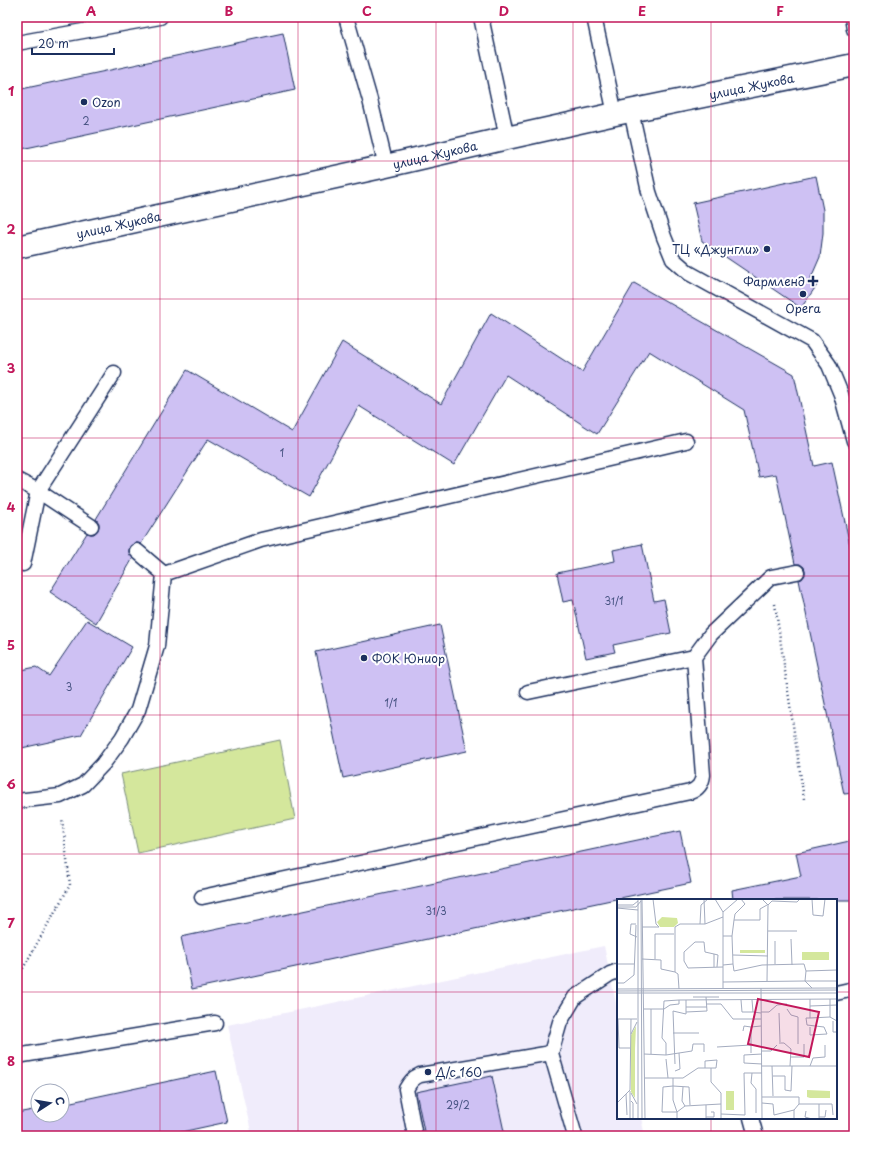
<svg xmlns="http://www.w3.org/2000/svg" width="871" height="1153" font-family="'Playpen Sans',sans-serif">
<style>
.built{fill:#f0ecfb}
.green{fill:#d4e79c;stroke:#788b7d}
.building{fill:#cec1f3;stroke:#1b2f5e}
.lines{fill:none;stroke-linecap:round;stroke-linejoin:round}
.lane-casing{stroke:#1b2f5e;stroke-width:17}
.secondary-casing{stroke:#1b2f5e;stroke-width:25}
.path{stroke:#1b2f5e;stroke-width:2.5;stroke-dasharray:1 3;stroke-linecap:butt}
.lane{stroke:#fff;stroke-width:14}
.secondary{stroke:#fff;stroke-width:22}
.grid{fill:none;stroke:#c2185b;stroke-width:1;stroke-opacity:0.55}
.poi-dot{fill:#1b2f5e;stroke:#fff;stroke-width:1.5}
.labels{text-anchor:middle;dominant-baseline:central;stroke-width:4;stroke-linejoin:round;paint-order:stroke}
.number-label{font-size:10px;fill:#485483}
.street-label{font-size:12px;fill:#1b2f5e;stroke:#fff}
.poi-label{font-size:12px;fill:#1b2f5e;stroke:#fff;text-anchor:start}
.inset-road{fill:none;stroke:#a4acbf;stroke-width:1}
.view{fill:#c2185b;fill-opacity:0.15;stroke:#c2185b;stroke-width:2}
.inset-edge{fill:none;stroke:#1b2f5e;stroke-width:2}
.neatline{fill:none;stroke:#c2185b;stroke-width:1.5}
.grid-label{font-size:13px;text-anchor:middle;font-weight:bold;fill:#c2185b}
</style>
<rect width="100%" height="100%" fill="#fff"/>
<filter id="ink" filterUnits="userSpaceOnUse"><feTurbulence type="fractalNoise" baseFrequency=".025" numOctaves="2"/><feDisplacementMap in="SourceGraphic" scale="8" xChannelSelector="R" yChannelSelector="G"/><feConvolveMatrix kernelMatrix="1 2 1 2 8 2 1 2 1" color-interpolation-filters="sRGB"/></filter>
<g filter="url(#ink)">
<path class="built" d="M604,946L618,1013V1118H641L645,1136H252L227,1025Z"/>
<path class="green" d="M280,740L295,819L138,853L121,774Z"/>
<g class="building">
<path d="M283,33L295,90L17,150V90Z"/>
<path d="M816,176L823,210V233L820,257L810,280L817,285L801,308L702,241L693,203Z"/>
<path d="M634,283L794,374L814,466L832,462L854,564V793L844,794L799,580L802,579L805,575V570L804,567L800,564H795L776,474L759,477L744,410L649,351L597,434L506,375L454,465L359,406L309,497L208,439L141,544L138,543H135L130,546L129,549V553L133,558L96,623L50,592L87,533L91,534H94L98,530L99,526V523L96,519L187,370L292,432L342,342L441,404L491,313L582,372Z"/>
<path d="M642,544L654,601L664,599L671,633L613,645L615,652L586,658L573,600L563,602L557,573L615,561L613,550Z"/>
<path d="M87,620L132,647L81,735L17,749V671L36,667L49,676Z"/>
<path d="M440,625L467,751L343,778L316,652Z"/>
<path d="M680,831L691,883L192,989L181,937Z"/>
<path d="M854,840V900H733L732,890L801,876L796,853Z"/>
<path d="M216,1071L227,1122L163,1136H17V1113L38,1109V1115H62V1104Z"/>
<path d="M492,1076L505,1136H425L416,1092Z"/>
</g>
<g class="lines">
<g class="lane-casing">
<g id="lane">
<path d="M346,17L370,100L386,166"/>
<path d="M481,17L507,138"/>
<path d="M594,17L615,114"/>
<path d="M852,17L854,29"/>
<path d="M17,43L160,17"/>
<path d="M631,111L649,192L664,237L673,259L689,273L812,341L829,365L841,394L854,441"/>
<path d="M17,480L38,491L91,526"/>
<path d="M23,564L38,491L114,373"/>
<path d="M164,574L261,540L686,441"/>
<path d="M528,692L694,657"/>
<path d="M17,801L60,796L83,785L103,764L122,738L138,710L157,646L164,574L137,551"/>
<path d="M202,897L690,792C698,789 702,784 703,775L694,657L711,634L771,577L797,572"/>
<path d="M836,993L854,989"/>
<path d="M17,1056L215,1023"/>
<path d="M751,1118L756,1136"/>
<path d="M415,1136L406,1089C410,1082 413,1078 420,1075L551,1053"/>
<path d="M575,1136L551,1053L560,1022L575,997L610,974L618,971"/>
</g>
</g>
<g class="secondary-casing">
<g id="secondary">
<path id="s1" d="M17,247L386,166L507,138L615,114L854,65"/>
</g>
</g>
<g class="path">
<path d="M775,604L804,799"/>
<path d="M17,979L70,885L62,818"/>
</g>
<use href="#lane" class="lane"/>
<use href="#secondary" class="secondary"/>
</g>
</g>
<path class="grid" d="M160,17V1136M298,17V1136M436,17V1136M573,17V1136M711,17V900M17,161H854M17,299H854M17,438H854M17,576H854M17,715H854M17,854H854M17,992H618M836,992H854M711,1118V1136"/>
<g class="poi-dot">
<circle cx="84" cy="102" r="4"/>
<circle cx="767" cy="249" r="4"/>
<path d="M811 275h4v4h4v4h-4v4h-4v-4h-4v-4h4z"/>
<circle cx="803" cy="294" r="4"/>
<circle cx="364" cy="658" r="4"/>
<circle cx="428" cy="1072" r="4"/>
</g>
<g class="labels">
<g class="number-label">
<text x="86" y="120">2</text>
<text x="282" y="452">1</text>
<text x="614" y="600">31/1</text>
<text x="69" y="686">3</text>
<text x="391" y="702">1/1</text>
<text x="436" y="910">31/3</text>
<text x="458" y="1104">29/2</text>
</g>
<g class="street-label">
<text stroke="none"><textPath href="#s1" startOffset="752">улица Жукова</textPath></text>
<text stroke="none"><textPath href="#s1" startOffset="428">улица Жукова</textPath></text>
<text stroke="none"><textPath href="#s1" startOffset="104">улица Жукова</textPath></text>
</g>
<g class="poi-label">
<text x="92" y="102">Ozon</text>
<text x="759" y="249" text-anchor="end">ТЦ «Джунгли»</text>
<text x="805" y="281" text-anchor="end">Фармленд</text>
<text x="803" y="308" text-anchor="middle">Opera</text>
<text x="372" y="658">ФОК Юниор</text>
<text x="436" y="1072">Д/с 160</text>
</g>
</g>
<g transform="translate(617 899)">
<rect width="220" height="220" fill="#fff"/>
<path d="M45,18L60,19L61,24L57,28H43L40,23ZM123,51H148V54H123ZM185,53H212V61H185ZM19,127L18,150V199L14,193V136ZM190,191L213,192V199H193L190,198ZM109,192H117V211H109Z" fill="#d4e79c"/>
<path class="inset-road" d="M24,0L25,220M25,0L28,220M87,0L88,25L106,18M98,0L106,13M145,0L151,6L155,2L180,3L183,0M195,0L196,16L206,17L208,0M0,6H16L21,2M0,8H19L24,2M0,9L21,11M117,21L118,15L128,5L124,0M19,25H14L13,35L20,38M83,25L84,6L91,0M25,28H42L39,25L36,0M151,32H180M106,37H115L117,21H143V10L150,6M115,37L116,65M174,40L175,66M97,55L88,53L87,43H78L67,53V62L71,69L106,68M116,56L151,57M25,60L44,61V70L58,73M38,60V35H57M0,65H17M158,65V42M106,66L116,65L117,72L145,66L187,65L189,72M97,68V55L101,56L100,68M150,82L151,6M106,83L188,82L189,72L220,71M0,84H7L17,76L19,26M144,89L145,220M195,89L188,82H220M0,90L220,89M62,90L61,75L58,73V28L63,25H88M106,90V13L121,0M0,92L220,91M0,94H220M76,98H102M193,100V119L213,118M213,100V118L220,122M124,101L125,113H136M135,101L136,113L144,114M90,105H104L116,120H144M193,107L220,106M69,108H90M27,110H47L53,106L62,105V101L220,100M34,110V155M170,110L174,116L181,118V145M69,113L90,112L89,98M144,113H152L160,106L170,105M162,114L163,143M216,122V133H220M193,128V136L210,135L207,128L190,126L189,119H193M126,132L127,127L134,128M56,134H82M14,135L20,123M162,144H167L174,150L173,167M100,148L134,146M13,149H2L1,120H14M145,152H154L160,146M134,154V128L144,127M27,155L49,156V144L45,139L47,102L62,101M49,156L75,152L76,145H87V153M173,158H187V145M49,160L51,179M58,165L56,112L69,115V101M145,165L127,164V156L145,155M145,167H220M155,167L156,197M193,167L196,159L208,158V146M94,169V183L104,194V220M58,172L63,170L62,154M135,174L134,184L139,190V214M156,177H168V191L174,192L175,167M28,179H66L81,169H99L100,161L88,162V169M56,179V201L60,213H45L46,188L56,187L72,188L73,206M66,188L65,202L68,207M14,194L20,205M145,198H182V205M14,202L16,204V220M0,204L9,195M145,204L156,205L157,216L177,211M89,206V220M189,212L188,218L195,220M104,215L128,216L127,174H145M10,216L9,195L13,191L14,120H20M89,218H97V213H94M202,218H208L209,211M13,220V192M21,220V0M60,220V213L68,207L104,205M177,220V211L182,205H215L216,216M202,220V205"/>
<path class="view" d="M141,100L202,113L192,158L131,145Z"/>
<rect width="220" height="220" class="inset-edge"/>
</g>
<rect width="871" height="1153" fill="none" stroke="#fff" stroke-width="44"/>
<g transform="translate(50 1103) rotate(78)"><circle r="19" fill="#ffffff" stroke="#a4acbf"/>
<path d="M0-3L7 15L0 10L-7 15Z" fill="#1b2f5e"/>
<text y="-6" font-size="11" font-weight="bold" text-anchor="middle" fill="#1b2f5e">С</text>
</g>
<path d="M32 48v6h82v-6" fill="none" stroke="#1b2f5e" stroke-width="2"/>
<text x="38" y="48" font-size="12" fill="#1b2f5e" stroke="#ffffff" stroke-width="3" paint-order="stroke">20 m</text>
<rect x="22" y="22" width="827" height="1109" class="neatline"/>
<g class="grid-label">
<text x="91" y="16">A</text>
<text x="229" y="16">B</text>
<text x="367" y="16">C</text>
<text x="504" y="16">D</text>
<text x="642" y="16">E</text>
<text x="780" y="16">F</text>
<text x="11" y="96">1</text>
<text x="11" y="234">2</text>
<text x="11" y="373">3</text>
<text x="11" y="512">4</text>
<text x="11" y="650">5</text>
<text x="11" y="789">6</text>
<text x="11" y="928">7</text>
<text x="11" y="1066">8</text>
</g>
</svg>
